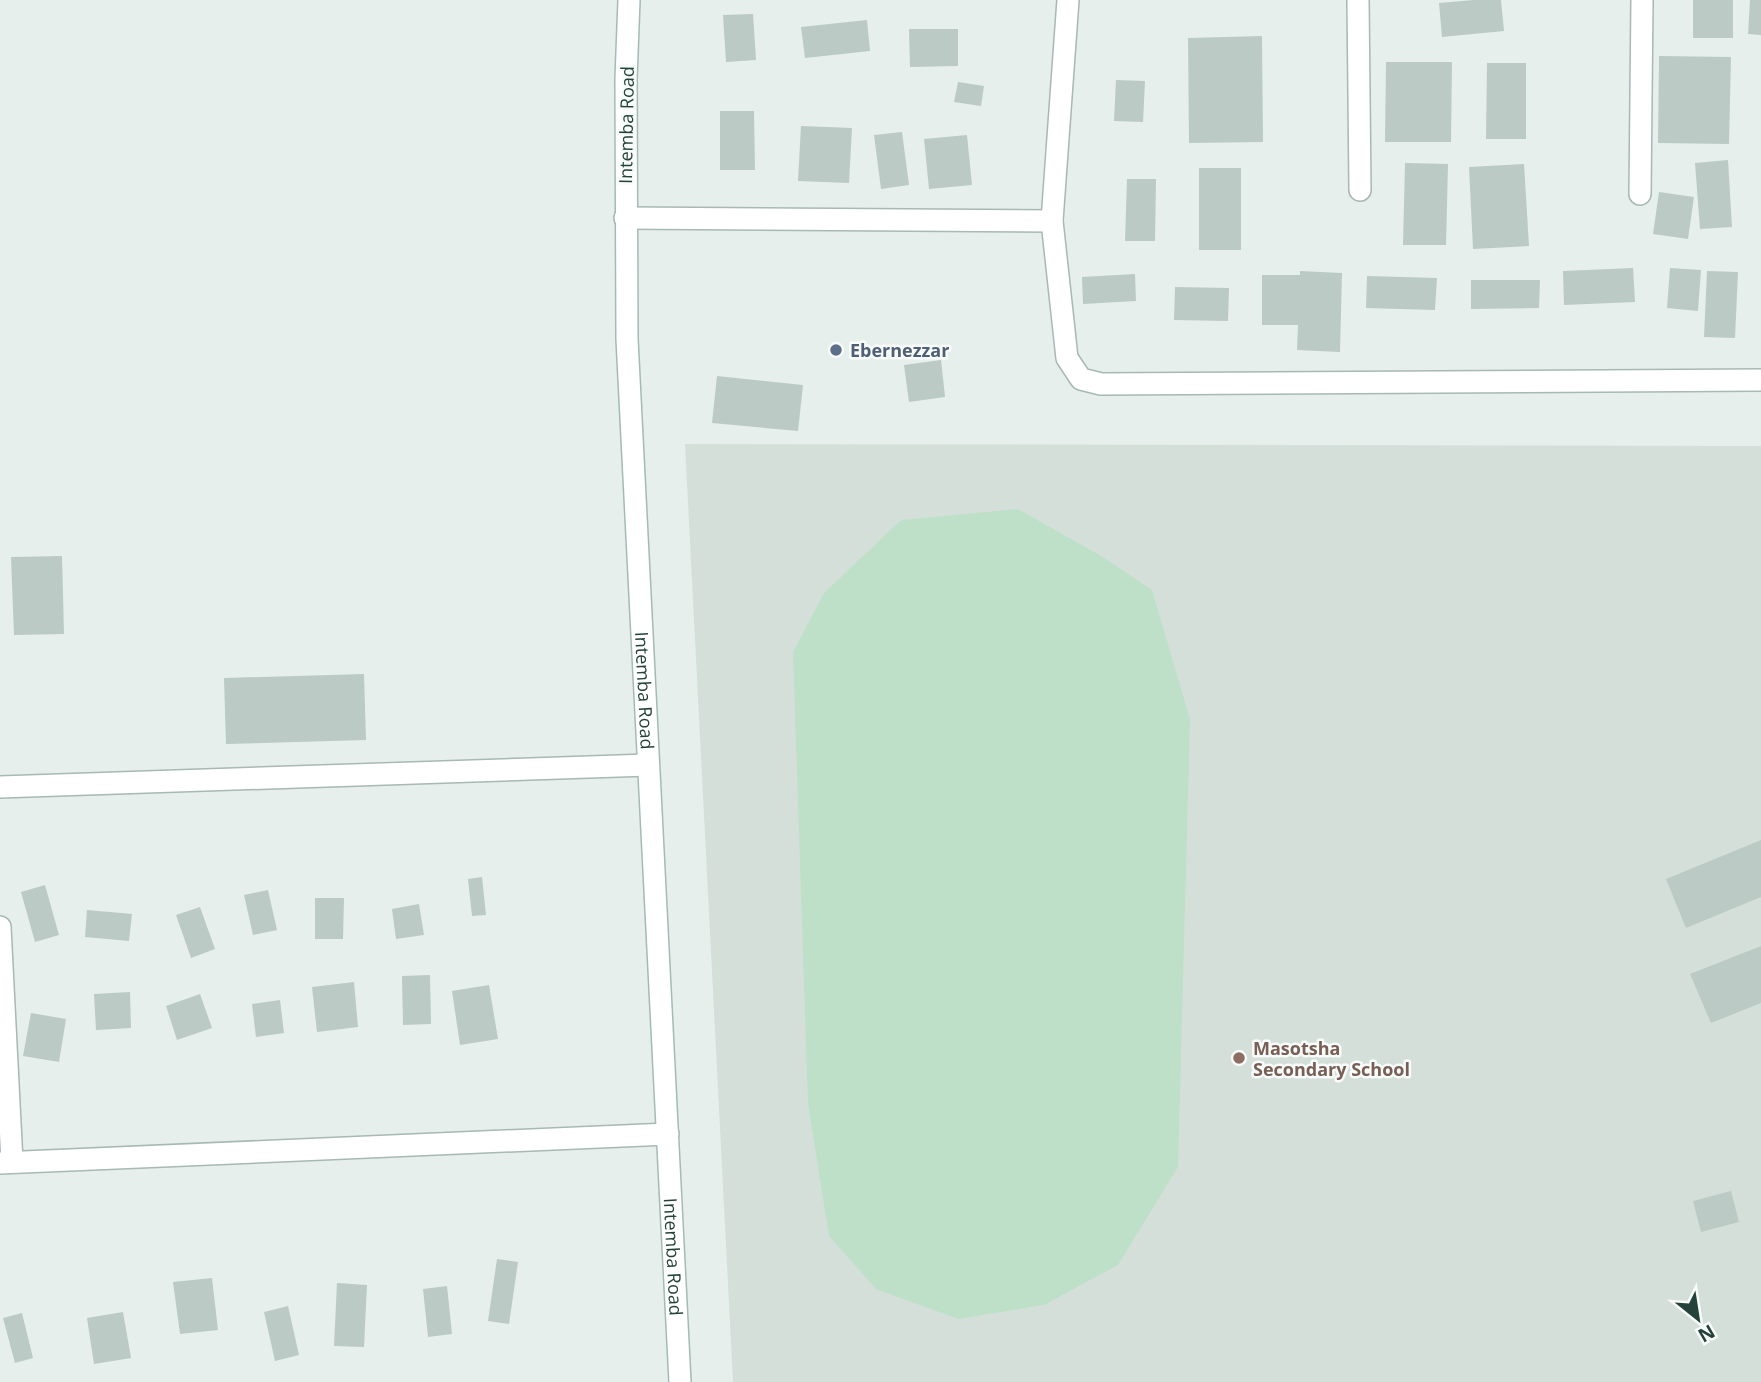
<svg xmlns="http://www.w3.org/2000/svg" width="1761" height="1382" font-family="'Open Sans',sans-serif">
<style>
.built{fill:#d4dfda}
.green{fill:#bfe0c8}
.building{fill:#bbcac4}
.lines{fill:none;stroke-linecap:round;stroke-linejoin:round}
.street-casing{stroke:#a8b8b2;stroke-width:24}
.secondary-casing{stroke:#a4bbb3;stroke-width:24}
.street{stroke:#fff;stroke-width:21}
.secondary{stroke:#fff;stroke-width:21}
.service-dot{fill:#5c6f8a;stroke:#f7fbf9;stroke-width:2.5}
.education-dot{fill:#8d6e63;stroke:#f7fbf9;stroke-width:2.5}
.labels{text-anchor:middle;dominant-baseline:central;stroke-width:5;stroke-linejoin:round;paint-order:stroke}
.street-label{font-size:18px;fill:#24423a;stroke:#f7fbf9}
.service-label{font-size:18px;font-weight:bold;fill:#4e5e75;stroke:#f7fbf9;text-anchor:start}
.education-label{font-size:18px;font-weight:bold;fill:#785e54;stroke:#f7fbf9;text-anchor:start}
</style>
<rect width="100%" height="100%" fill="#e6efeb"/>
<path class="built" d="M685,444L1761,446V1382H733Z"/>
<path class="green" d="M1018,509L1103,557L1152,590L1190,719L1178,1167L1118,1265L1044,1305L958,1319L876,1289L829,1236L808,1104L793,652L824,593L901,520Z"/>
<g class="building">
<path d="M1474,0H1501L1504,31L1442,37L1439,3Z"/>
<rect x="1693" y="0" width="40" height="38"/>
<path d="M1750,0H1761V35L1748,34Z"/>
<path d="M753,14L756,60L726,62L723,15Z"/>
<path d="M867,20L870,51L805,58L801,27Z"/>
<path d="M909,29H958V66L910,67Z"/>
<path d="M1262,36L1263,142L1189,143L1188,38Z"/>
<path d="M1659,56L1731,57L1729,144L1658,143Z"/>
<path d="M1386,62H1452L1451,142H1385Z"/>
<path d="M1487,63H1526V139H1486Z"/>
<path d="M1116,80L1145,81L1143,122L1114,121Z"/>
<path d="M958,82L984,86L981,106L954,102Z"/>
<path d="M720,111H754L755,170H720Z"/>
<path d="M801,126L852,128L849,183L798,181Z"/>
<path d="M902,132L909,185L881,189L874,135Z"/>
<path d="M967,135L972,185L929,189L924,139Z"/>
<path d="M1728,160L1732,227L1700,229L1695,163Z"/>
<path d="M1405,163L1448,164L1446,245H1403Z"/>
<path d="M1524,164L1529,246L1473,249L1469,167Z"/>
<rect x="1199" y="168" width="42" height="82"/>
<path d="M1127,179H1156L1155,241H1125Z"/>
<path d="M1659,192L1694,197L1688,239L1653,234Z"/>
<path d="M1633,268L1635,302L1564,305L1563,271Z"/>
<path d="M1670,268L1701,270L1698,311L1667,308Z"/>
<path d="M1300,271L1342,273L1340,352L1297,350L1298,325H1262V275H1300Z"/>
<path d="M1707,271L1738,272L1735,338L1704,337Z"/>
<path d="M1135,274L1136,301L1083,304L1082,277Z"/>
<path d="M1367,276L1437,278L1435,310L1366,308Z"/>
<path d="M1471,280H1540L1539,308L1471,309Z"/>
<path d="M1175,287L1229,288L1228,321L1174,320Z"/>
<path d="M941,360L945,397L909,402L904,365Z"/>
<path d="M717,376L803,385L798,431L712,423Z"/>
<path d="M62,556L64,634L14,635L11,557Z"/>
<path d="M364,674L366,740L226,744L224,678Z"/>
<path d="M1761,840V897L1686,928L1666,879Z"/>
<path d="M482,877L486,915L472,916L468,879Z"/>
<path d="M45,885L59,935L35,942L21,892Z"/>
<path d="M268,890L277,930L253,935L244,895Z"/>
<path d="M315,898H344L343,939H315Z"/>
<path d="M419,904L424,935L396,939L392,909Z"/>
<path d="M200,907L215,949L191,958L176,915Z"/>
<path d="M87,910L132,914L129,941L85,937Z"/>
<path d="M1761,946V1003L1711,1023L1690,974Z"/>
<path d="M430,975L431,1024L403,1025L402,976Z"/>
<path d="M354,982L358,1027L317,1032L312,987Z"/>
<path d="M489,985L498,1039L460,1045L452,991Z"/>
<path d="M130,992L131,1028L96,1030L94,994Z"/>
<path d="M200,994L212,1028L177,1040L166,1006Z"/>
<path d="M280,1000L284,1033L256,1037L252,1004Z"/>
<path d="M31,1013L66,1019L59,1062L23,1056Z"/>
<path d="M1731,1191L1739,1222L1701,1232L1693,1201Z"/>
<path d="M497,1259L518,1262L509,1324L488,1321Z"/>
<path d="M212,1278L218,1330L180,1334L173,1282Z"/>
<path d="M337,1283L367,1285L364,1347L334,1346Z"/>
<path d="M447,1286L452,1334L428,1337L423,1289Z"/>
<path d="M288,1306L299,1355L275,1361L264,1312Z"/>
<path d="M123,1312L131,1358L94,1364L87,1318Z"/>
<path d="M22,1313L33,1358L15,1363L3,1318Z"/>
</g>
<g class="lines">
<g class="street-casing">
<g id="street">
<path d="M1068,0L1052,221L1067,358L1081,379L1101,384L1761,380"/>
<path d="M1358,0L1360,190"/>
<path d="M1640,194L1642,0"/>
<path d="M625,218L1052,221"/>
<path d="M0,787L648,765"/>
<path d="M0,927L12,1162"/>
<path d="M0,1163L668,1134"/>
</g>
</g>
<g class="secondary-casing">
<g id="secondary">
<path id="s1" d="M629,0L626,79L627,339L680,1382"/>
</g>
</g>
<use href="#street" class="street"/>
<use href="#secondary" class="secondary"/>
</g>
<circle class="service-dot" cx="836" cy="350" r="7"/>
<circle class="education-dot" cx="1239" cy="1058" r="7"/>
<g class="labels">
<g class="street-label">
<text transform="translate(626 125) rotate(-89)">Intemba Road</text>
<text stroke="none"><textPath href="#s1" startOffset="691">Intemba Road</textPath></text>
<text stroke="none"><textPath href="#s1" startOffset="1258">Intemba Road</textPath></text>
</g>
<g class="service-label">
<text x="850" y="350">Ebernezzar</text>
</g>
<g class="education-label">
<text x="1253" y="1048">Masotsha<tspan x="1253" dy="21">Secondary School</tspan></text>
</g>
</g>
<g transform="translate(1698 1319) rotate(150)" stroke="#f7fbf9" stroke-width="5" paint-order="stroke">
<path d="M0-5L12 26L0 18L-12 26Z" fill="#24423a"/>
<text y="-10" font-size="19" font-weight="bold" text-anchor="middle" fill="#24423a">N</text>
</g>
</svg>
